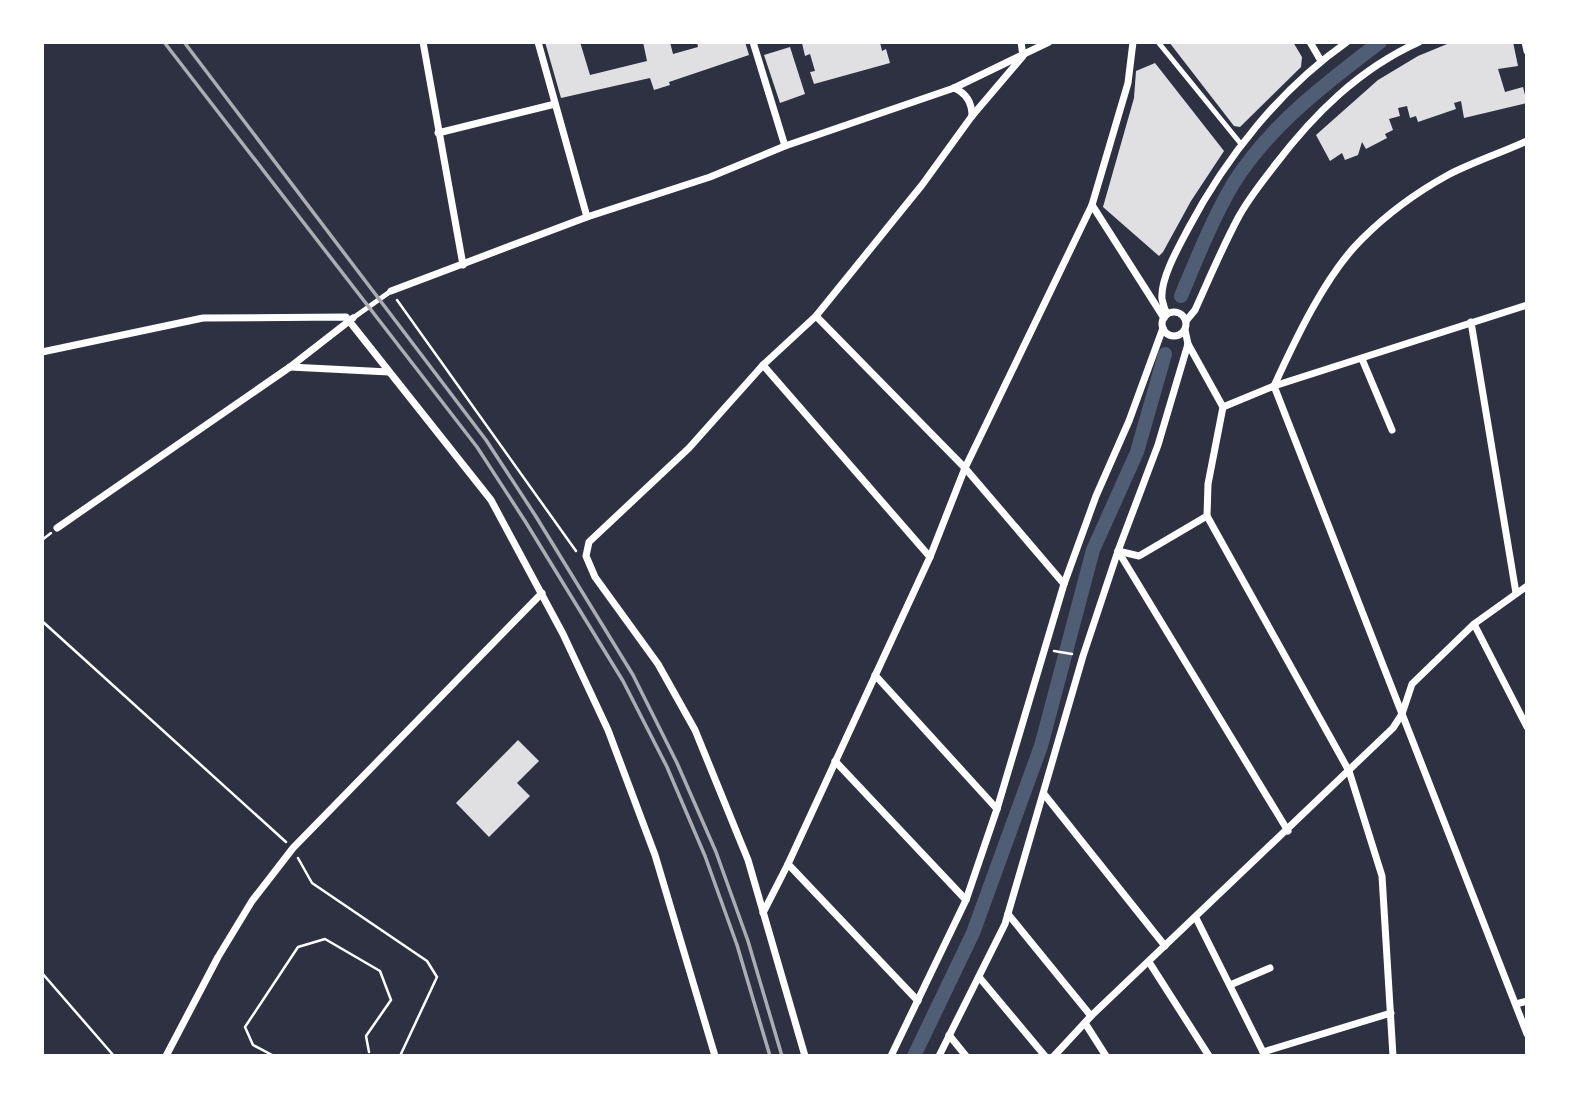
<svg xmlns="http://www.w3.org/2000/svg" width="1569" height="1098" font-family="'Fira Sans',sans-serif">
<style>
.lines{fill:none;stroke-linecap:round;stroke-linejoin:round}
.canal{stroke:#4f5d75;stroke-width:14}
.building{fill:#e0e0e3}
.path{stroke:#fff;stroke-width:2.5}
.pedestrian{stroke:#fff;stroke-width:5}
.minor{stroke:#fff;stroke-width:7}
.rail{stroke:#abadb3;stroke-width:3.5}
</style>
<rect width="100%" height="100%" fill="#2d3142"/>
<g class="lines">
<g class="canal">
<path d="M1181,296C1197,258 1212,220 1233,184C1269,126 1326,83 1380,42"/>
<path d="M914,1056L973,933L1041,746L1093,550L1137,452L1165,354"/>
</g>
</g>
<g class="building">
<path d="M545,42H580L590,75L647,61L643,42H670L673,54L698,47L697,42H745L749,55L669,82L670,85L654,90L650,78L561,98Z"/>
<path d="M880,42L882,51L886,49L890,63L814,84L810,72L815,71L810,54L805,56L802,43Z"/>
<path d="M1169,42H1293L1302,57L1301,67L1240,127L1234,126Z"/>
<path d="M1452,42H1513L1518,66L1498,69L1505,92L1523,87L1527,103L1464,118L1461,101L1454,103L1456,109L1418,122L1416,116L1410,118L1407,106L1398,108L1400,116L1389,119L1393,130L1385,134L1387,138L1366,149L1362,142L1358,155L1345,160L1342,153L1330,161L1316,135L1378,80L1418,56Z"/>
<path d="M790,47L805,94L780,103L764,55Z"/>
<path d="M1155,63L1224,151L1191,201L1163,252L1159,256L1103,207L1134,98L1136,71Z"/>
<path d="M518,740L539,761L517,783L530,796L489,837L456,803Z"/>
</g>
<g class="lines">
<g class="path">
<path d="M397,300L576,551"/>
<path d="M42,540L51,533"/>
<path d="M42,621L286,842"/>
<path d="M1054,651L1072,654"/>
<path d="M298,858L312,883L427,961L437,977L400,1056"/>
<path d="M42,973L114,1056"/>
<path d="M274,1056L253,1045L245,1027L298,947L325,939L380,971L391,1000L366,1036L369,1052"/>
</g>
<g class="pedestrian">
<path d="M1158,42L1241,144"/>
<path d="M353,318L391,291"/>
</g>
<g class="minor">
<path d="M423,42L463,265"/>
<path d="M538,42L587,217"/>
<path d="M753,42L785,146"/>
<path d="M1310,42L1321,61"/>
<path d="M1525,42L1527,51"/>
<path d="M954,88C966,93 972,103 972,116"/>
<path d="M438,133L555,104"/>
<path d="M1527,141C1501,153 1473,162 1448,175C1417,192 1387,214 1362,239C1326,274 1295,340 1274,386L1527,1034"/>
<path d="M1092,205L1164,318"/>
<path d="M391,291L587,217L710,177L785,146L954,88L1049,42"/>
<circle cx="1174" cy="324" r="12"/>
<path d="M1167,314C1165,310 1163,304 1162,299C1160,279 1179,246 1188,229C1226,157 1280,89 1347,42"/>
<path d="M816,316L965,468L1064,584"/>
<path d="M1186,321L1195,310C1209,279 1222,248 1238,218C1248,199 1262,182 1275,165C1314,114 1359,69 1419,42"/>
<path d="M1471,322L1516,593"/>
<path d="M1188,344L1223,407L1208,484L1207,516L1349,771L1382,876L1393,1056"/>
<path d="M42,352L203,318L346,317L491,500L563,634L608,730L655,855L715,1056"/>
<path d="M1362,359L1392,430"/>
<path d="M763,365L930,557"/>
<path d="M290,367L389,372"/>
<path d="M1223,407L1274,386L1527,305"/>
<path d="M57,528L290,367L353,318"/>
<path d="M1118,551L1288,831"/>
<path d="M1118,551L1139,556L1207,516"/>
<path d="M1474,624L1527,727"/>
<path d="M875,675L997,809"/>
<path d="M835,761L966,900"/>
<path d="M1044,794L1165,946"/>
<path d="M788,864L918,1001"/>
<path d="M763,913L788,864L930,557L965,468L1092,205L1128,83L1133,42"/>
<path d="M1008,914L1091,1016"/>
<path d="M1196,918L1265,1056"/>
<path d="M1149,962L1209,1056"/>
<path d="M979,977L1045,1056"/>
<path d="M1230,985L1270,968"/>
<path d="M1516,1004L1527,1001"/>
<path d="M1085,1023L1106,1056"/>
<path d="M949,1035L966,1056"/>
<path d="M1263,1052L1391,1013"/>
<path d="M166,1056L218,957L252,901L293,848L542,593"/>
<path d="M805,1056L748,860L695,730L658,664L595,577L586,556L589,542L689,448L763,365L816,316L922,185L972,116L1023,56L1021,42"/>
<path d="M891,1056L966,900L997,809L1064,584L1096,496L1129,421L1163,328"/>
<path d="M939,1056L1005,924L1083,656L1118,551L1158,445L1188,344L1185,330"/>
<path d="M1054,1056L1091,1016L1393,728L1402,714L1412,684L1474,624L1527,586"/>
</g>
<g class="rail">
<path d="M164,42L477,447L525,521L623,681L667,767L705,856L737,945L770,1056"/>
<path d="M184,42L486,440L535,515L633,675L677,763L716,852L748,941L782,1056"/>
</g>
</g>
<rect width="1569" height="1098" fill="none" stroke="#ffffff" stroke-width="88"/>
</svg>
